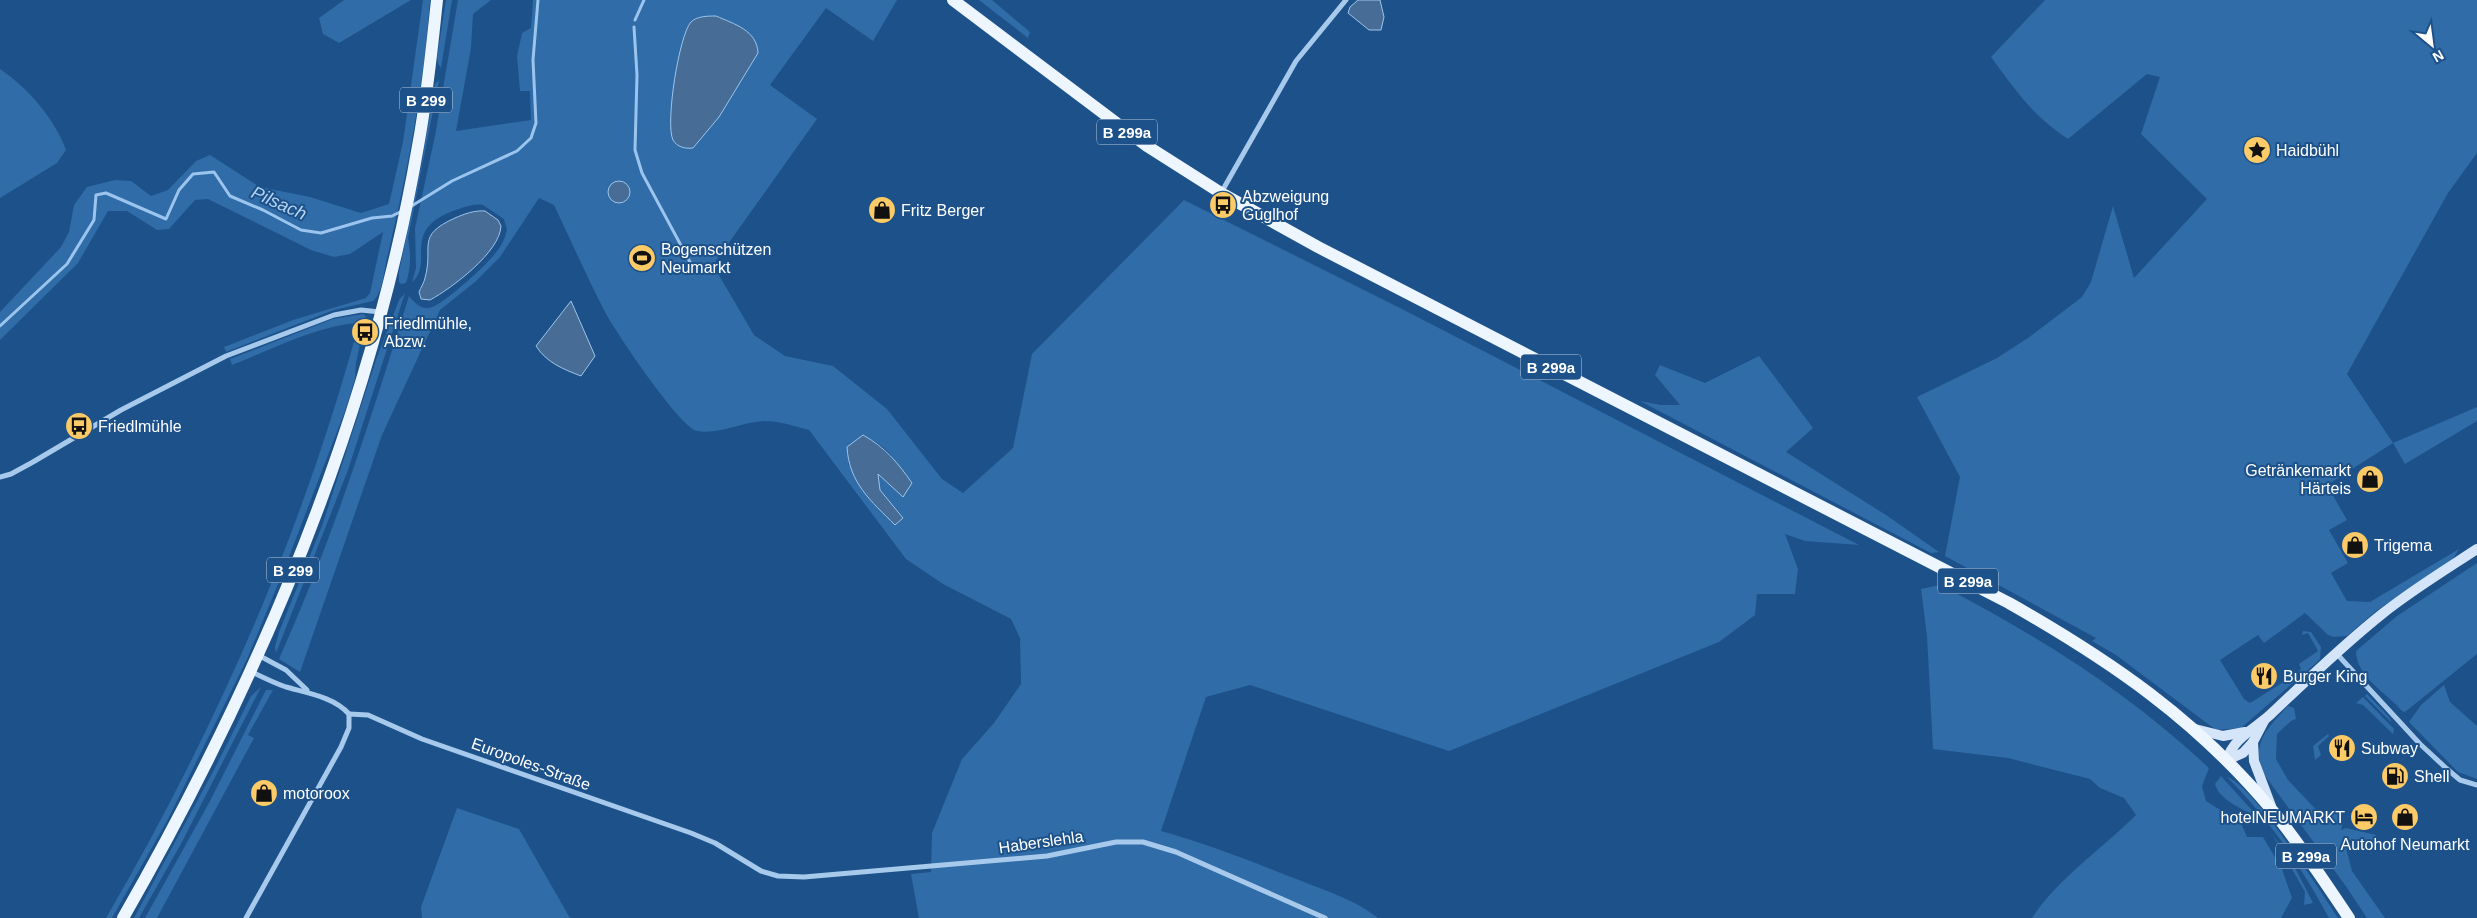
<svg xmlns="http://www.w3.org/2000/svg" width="2477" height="918" font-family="Arial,sans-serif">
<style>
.green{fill:#306ca7;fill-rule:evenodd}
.water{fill:#476d96;stroke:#9bc5ee}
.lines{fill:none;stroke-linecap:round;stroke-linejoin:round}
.stream{stroke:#9bc5ee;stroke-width:3}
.street{stroke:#a7caec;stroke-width:5}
.secondary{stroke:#d4e5f9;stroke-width:10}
.primary{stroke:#edf5ff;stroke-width:12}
.labels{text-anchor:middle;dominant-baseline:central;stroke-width:4;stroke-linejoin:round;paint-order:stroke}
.shield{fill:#1d518a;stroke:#bbcbdc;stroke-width:1}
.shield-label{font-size:15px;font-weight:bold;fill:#fff}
.poi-label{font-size:16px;fill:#fff;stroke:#1d518a;text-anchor:start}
.street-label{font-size:16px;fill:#fff;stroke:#1d518a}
.water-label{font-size:18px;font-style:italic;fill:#b3d3f3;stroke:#1d518a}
</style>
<rect width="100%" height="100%" fill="#1d518a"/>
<g class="green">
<path d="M344,0H411L339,43L323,34L319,18Z"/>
<path d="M423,0H430C424,87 407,174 387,258C384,270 383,293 373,301L334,310L226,352L224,347L293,320L366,298L370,293L383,232L350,254L334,257L311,250L208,199L195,200L169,229L157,230L127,211H108L78,263L0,340V312L61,247L69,232L74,205L87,187L115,180L131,181L151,196L168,190L196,161L210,155L260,187L310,197L361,213L389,204L403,142Z"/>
<path d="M446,0H452L441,68L438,64L437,58Z"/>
<path d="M458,0H491L473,14L471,48L456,131L531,120L530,91H520L517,56L522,33L531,28L533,0H897L873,41L826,8L770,85L817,119L713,265L754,335L785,356L833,366L887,409L942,479L963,493L1013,448L1032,354L1184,200L1400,308L1859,545L1805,541L1785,534L1798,569L1795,594H1757L1755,615L1719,642L1449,751L1250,685L1206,697L1161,831C1208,844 1253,862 1299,880C1326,891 1356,900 1378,918H919L911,874L931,872L932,833L962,759L994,723L1021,684L1020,638L1011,619L943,584L906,559L809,430C794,426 779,421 764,421C742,422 718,435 697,431C680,428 615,331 605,312C587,277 571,241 554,205L539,198L500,257L475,282L440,310L382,435L300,672L279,659C332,541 371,419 409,296C415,303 422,311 432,307C445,303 489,263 497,251C502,245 505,238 507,230L504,219L483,205C473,203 462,208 453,211C400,231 435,263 412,282L416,268L415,228L435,136ZM863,435C898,453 896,461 903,497L878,473L880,490L903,517L848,464Z"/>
<path d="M979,0H992L1030,32L1028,38Z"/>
<path d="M2045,0H2477V153L2448,193L2347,374L2393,443L2477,407V421L2405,464L2393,443L2327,485L2347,520L2329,530L2348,563L2331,573L2347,601L2370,602L2459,549L2453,559L2376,611L2347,636L2334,637L2328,635L2305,613L2264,643L2258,635L2220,660L2244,699L2250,703L2290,678L2301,669L2299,664L2318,651L2308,633L2302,635L2303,631L2311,632L2321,647L2320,659L2315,664L2241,728L2216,730L2116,655L2092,641L2096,638L1945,556L1960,477L1917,397L1997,358L2028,338L2082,297L2091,282L2113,206L2134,278L2207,199L2141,134L2160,77L2147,74L2068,139C2032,115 2016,91 1991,57Z"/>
<path d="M0,69C28,88 54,118 66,150L57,163L0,198Z"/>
<path d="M439,80L408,238C411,254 411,268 406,283L401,284L399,282V272L421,168L435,84Z"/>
<path d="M405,293L348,470L276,653L275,647L279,632L322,526L376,360L399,300Z"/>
<path d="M363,314L366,316L356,363L355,379L345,411L285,567L248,657L167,821L112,918H106C215,731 303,532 359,323C319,325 270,350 232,365L230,359L333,319Z"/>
<path d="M1759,356L1813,428L1786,452L1886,515L1939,552L1931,553L1640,401L1661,405H1680L1655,375L1660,365L1705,383Z"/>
<path d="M2477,563V654L2405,712L2402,711C2387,693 2356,677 2356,651L2397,616Z"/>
<path d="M1940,585C2039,636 2128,692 2209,768L2202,786L2206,801L2241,823L2247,837H2263L2282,869L2292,898L2281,918H2032C2056,880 2104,847 2136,815L2124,798L2100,788L2090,779L2008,758L1933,749L1927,636L1921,589Z"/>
<path d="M2444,685L2450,702L2477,726V779L2458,772L2409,722L2421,705Z"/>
<path d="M261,687L182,842L139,918H134L216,766L251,696Z"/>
<path d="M266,690H273L248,735L254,738L157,918H145L210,801Z"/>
<path d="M2367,694L2389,717L2392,723L2365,696Z"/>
<path d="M2363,697L2394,729L2393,734L2363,705L2356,703Z"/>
<path d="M2288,706L2294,708L2296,719L2291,721L2277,734L2276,759L2288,780L2325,819L2335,810L2339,812L2338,820L2343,822L2341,830L2346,828L2376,835L2375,843L2344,840L2352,871L2385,918H2367L2345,885L2263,773C2251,742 2268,728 2288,706Z"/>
<path d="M2328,734L2329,736L2318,746L2321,755L2315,760L2313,746Z"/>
<path d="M2221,776L2258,817C2244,810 2219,800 2215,784Z"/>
<path d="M2227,777C2253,785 2321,892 2338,918H2329C2301,866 2269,819 2227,777Z"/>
<path d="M457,808L519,829L570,918H422L421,907Z"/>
<path d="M2272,834L2292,862L2313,903L2304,905L2305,892Z"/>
</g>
<g class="water">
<path d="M1358,0H1380L1384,17L1381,30H1369L1348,13L1350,7Z"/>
<path d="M716,16C734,24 757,30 758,53L719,117L693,148C685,149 677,147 673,140C665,124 679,35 691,22C697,16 708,16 716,16Z"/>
<circle cx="619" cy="192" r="11"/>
<path d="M485,211L498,220L501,226C500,252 452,288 430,300L421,299L419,292C421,287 424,283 425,278C434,246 415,236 455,218C464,214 475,210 485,211Z"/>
<path d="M571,301L595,356L581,376C563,369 547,363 536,346Z"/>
<path d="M863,435C885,447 898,463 912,483L903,497L878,474L880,490L903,518L895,525C871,501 849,483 847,447Z"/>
</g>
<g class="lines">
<g class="stream">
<path d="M635,20L644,0"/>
<path d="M634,27L637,75L635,150L642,173L691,264"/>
<path d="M410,207L452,181L517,151L531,138L536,123L533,60L538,0"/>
<path d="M0,326L67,264L94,220L96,195L106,193L166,219L179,190L193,174L214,172L230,196L263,210L301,230L321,233L372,218L392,216L400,212"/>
</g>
<g class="street">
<path d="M1221,193L1296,61L1346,0"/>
<path d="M0,477L11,474L33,462L121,410L226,356L334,315L361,310L380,312"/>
<path d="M2336,653L2420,744L2447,769L2460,780L2477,785"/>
<path d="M258,655L286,670L307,690"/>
<path d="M250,671C262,677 274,683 286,687C307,693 334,697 349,714"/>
<path d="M349,714L368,715L422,739L691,833L715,843L761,871L778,876L804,877L1047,856L1116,842H1143L1176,852L1325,918"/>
<path d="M246,918L341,747L349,728V714"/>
</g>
<g class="secondary">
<path d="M2264,721L2253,742L2254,761L2271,806"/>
<path d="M2195,729L2223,736L2245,732"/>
<path d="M2227,760C2233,738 2255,729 2271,714C2307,680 2343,645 2382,614C2412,590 2445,570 2477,549"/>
<path d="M2227,760L2243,753L2253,742"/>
</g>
<g class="primary">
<path d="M953,0L1147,146L1221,193L1318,247L2009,603C2111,661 2196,719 2272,810C2300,844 2325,882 2349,918"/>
<path d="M123,918C260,679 371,419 418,146C427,98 432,49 437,0"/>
</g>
</g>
<defs>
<g id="sight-disc" transform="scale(1.4375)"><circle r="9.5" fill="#fcca66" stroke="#1d518a"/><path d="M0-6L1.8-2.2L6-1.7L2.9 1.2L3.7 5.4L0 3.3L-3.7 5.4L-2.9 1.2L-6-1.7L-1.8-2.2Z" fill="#111"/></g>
<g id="bus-disc" transform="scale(1.4375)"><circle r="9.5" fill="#fcca66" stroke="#1d518a"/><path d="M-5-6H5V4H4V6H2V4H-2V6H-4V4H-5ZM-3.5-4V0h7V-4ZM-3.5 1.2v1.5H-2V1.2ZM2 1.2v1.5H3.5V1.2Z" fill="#111"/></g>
<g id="shop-disc" transform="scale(1.4375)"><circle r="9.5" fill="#fcca66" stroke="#1d518a"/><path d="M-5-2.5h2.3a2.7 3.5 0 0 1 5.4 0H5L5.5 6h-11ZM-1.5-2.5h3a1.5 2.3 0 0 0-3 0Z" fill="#111"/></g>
<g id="stadium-disc" transform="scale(1.4375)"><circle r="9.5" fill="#fcca66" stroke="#1d518a"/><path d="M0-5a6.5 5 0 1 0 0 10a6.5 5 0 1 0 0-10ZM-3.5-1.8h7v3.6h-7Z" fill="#111"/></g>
<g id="restaurant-disc" transform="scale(1.4375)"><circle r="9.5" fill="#fcca66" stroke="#1d518a"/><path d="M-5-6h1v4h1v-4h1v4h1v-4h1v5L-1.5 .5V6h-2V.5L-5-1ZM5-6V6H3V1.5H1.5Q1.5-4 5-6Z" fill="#111"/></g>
<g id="fuel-disc" transform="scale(1.4375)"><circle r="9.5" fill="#fcca66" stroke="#1d518a"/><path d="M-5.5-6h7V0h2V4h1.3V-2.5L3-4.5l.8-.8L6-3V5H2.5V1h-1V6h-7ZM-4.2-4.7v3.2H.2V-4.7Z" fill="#111"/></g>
<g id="hotel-disc" transform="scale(1.4375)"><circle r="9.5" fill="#fcca66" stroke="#1d518a"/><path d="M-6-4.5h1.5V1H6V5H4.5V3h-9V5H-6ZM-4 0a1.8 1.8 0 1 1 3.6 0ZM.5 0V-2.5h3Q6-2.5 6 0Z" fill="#111"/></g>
</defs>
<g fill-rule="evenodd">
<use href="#sight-disc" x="2257" y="150"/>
<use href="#bus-disc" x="1223" y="205"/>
<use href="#shop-disc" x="882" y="210"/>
<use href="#stadium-disc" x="642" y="258"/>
<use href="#bus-disc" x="365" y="332"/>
<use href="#bus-disc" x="79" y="426"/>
<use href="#shop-disc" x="2370" y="479"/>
<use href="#shop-disc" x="2355" y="545"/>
<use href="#restaurant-disc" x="2264" y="676"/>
<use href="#restaurant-disc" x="2342" y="748"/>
<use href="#fuel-disc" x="2395" y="776"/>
<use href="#shop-disc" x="264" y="793"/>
<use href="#hotel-disc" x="2364" y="817"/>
<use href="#shop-disc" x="2405" y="817"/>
</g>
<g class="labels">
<g class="shield">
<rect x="400" y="87.5" width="52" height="25" rx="4"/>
<rect x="1097" y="119.5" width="60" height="25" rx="4"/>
<rect x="1521" y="354.5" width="60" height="25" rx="4"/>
<rect x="267" y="557.5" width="52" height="25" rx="4"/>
<rect x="1938" y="568.5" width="60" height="25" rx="4"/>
<rect x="2276" y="843.5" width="60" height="25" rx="4"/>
</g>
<g class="shield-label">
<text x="426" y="100">B 299</text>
<text x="1127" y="132">B 299a</text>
<text x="1551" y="367">B 299a</text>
<text x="293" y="570">B 299</text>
<text x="1968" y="581">B 299a</text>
<text x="2306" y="856">B 299a</text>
</g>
<g class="poi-label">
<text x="2276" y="150">Haidbühl</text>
<text x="1242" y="196">Abzweigung<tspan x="1242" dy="18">Guglhof</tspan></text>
<text x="901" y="210">Fritz Berger</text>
<text x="661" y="249">Bogenschützen<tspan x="661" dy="18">Neumarkt</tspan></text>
<text x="384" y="323">Friedlmühle,<tspan x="384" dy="18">Abzw.</tspan></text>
<text x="98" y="426">Friedlmühle</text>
<text x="2351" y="470" text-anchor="end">Getränkemarkt<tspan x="2351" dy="18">Härteis</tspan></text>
<text x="2374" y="545">Trigema</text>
<text x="2283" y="676">Burger King</text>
<text x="2361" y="748">Subway</text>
<text x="2414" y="776">Shell</text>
<text x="283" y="793">motoroox</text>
<text x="2345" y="817" text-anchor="end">hotelNEUMARKT</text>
<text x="2405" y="844" text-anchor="middle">Autohof Neumarkt</text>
</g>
<g class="street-label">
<text transform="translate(531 764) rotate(20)">Europoles-Straße</text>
<text transform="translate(1041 842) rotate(-8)">Haberslehla</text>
</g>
<g class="water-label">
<text transform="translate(279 203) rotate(24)">Pilsach</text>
</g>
</g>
<g transform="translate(2432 45) rotate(151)" stroke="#1d518a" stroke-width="4" paint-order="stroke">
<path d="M0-4L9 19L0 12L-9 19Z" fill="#ffffff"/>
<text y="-8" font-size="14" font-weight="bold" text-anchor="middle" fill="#ffffff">N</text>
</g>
</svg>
